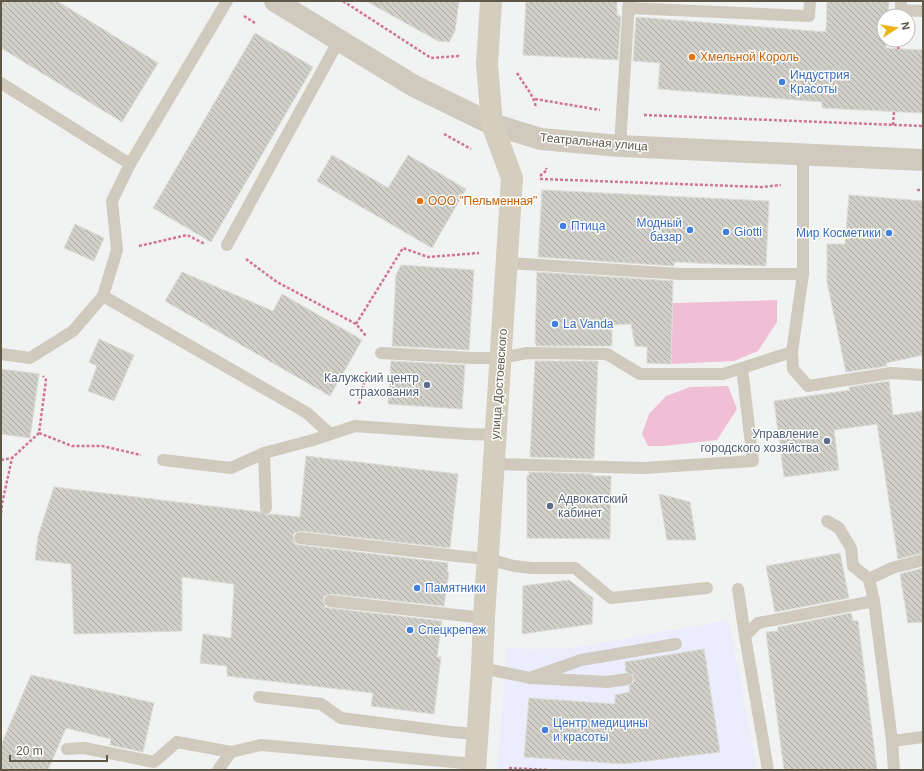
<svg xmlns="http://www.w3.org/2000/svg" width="924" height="771" font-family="Helvetica,sans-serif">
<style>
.commercial{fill:#ebedfd}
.grass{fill:#f1bfd5}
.building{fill:url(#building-back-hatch);stroke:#dcdbd5}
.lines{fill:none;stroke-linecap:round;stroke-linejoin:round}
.path{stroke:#d17592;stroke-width:2.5;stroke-dasharray:3 2;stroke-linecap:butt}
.lane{stroke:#d0cabe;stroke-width:12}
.street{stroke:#d0cabe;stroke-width:22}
.secondary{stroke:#d5cebe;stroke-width:22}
.food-dot{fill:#e8710a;stroke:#fff;stroke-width:1.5}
.shop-dot{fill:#3f7fe0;stroke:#fff;stroke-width:1.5}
.service-dot{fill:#5c6f8a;stroke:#fff;stroke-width:1.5}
.labels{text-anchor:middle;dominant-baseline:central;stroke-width:3;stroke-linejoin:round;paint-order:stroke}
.food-label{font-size:12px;fill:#c56008;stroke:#fff;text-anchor:start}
.shop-label{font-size:12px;fill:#366cbe;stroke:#fff;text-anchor:start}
.street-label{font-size:12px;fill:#5f5748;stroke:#fff}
.service-label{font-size:12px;fill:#4e5e75;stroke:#fff;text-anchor:end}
</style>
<defs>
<pattern id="building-back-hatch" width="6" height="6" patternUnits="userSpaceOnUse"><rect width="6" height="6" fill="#d0cfc8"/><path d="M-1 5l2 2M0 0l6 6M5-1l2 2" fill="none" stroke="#acaba4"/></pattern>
</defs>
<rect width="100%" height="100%" fill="#f1f3f3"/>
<path class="commercial" d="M729,620L757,770H497L507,647L530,649L573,648Z"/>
<g class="grass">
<path d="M777,300V322L758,351L734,361L671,364L673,303Z"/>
<path d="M728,386L737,409L717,440L664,446H648L642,434L649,414L666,396L690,387Z"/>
</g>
<g class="building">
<path d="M1,1H57L158,63L122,122L1,48Z"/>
<path d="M366,1H459L455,31L449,42L438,41Z"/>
<path d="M526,1H617V15L621,16L618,60L523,55Z"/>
<path d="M827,1H889L888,16H884V40H886V48L923,50V113L822,108V102L658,89L660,63L633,61L636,17L826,32Z"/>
<path d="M255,33L313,67L211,242L153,208Z"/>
<path d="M332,155L388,188L408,155L466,189L432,248L317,181Z"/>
<path d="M542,190L769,201L766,266L674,262V266L538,257Z"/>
<path d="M849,195L923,201V355L886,363L887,366L846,372L827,282V244H845Z"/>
<path d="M75,224L104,238L94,261L64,248Z"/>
<path d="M401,265L474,270L469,350L392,346L396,275Z"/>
<path d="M182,272L273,311L282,294L362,340L330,396L165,301Z"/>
<path d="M537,272L673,281L671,364L647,363V347L635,346L631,324L612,325V346H536V343H535Z"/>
<path d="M99,339L134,355L114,401L88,391L97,366L89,362Z"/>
<path d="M391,361L465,365L462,409L388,404Z"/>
<path d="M535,361H598L594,459L530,457Z"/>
<path d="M1,369L39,374L30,438L1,434Z"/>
<path d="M889,381L893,415L923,411V553L898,559L877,424L834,430L839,470L784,477L774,401L850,390L849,387Z"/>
<path d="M306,456L458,474L450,548L301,531L294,533L293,538L295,544L299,545L448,563L447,572H449L444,606L331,594L324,596L323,601L325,607L329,608L442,621L437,657H441L434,714L371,706L373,693L227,676V666L200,663L203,634L231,638L234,584L182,577V631L74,634L71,564L35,560L38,536L54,487L260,512L266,515L271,514L300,517Z"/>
<path d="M529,472L593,474V476H611L610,539L527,538V475H529Z"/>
<path d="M659,494L690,502L696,540H667Z"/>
<path d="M840,553L849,598L775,612L766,566Z"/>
<path d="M923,568V622L908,623L900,574Z"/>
<path d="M569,580L593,598L592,624L522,634L523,586Z"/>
<path d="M851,613L853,621H858L877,770H784L766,632L778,631V627Z"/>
<path d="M704,649L720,752L623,764L524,757L529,698L615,704V695L630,692L629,686L634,681L633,675L626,672L625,662Z"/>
<path d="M31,675L154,703L143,752L110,745L111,739L66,728L48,770H1V745Z"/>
</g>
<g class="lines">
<g class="path">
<path d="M343,1L431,58L458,56V54"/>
<path d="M244,16L255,23"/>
<path d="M898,49L899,40"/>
<path d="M517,73C524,85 534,95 536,108"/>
<path d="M535,99L600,110"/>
<path d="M644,115L923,126"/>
<path d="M893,125L894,112"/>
<path d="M444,134L471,149"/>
<path d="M540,176L547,170L546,168"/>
<path d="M540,179L762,187L781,185"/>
<path d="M917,190H923"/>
<path d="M139,246L187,235L205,244"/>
<path d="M246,259L277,282L356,324L366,336"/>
<path d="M356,324L403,248L428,257L479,253"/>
<path d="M359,404L367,370"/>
<path d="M39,433L72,446H102L141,455"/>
<path d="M1,460L12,458"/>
<path d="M1,513L2,504L12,458L39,433L46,380L43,376"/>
<path d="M509,768L547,770"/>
</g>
<g class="lane">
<path d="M901,1V10L923,11"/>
<path d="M628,8L809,16L810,1"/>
<path d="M1,83L130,164"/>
<path d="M620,146L629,1"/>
<path d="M227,245L339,40"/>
<path d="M507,263L681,274H803V154"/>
<path d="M803,274L792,352L793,369L808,386L891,373L923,375"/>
<path d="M103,296L307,413L330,434"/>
<path d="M381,353L473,358H501L527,353L607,354L640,374H723L792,352"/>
<path d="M1,354L30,358L73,331L103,296L117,250L112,201L130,164L227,1"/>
<path d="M163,460L231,468L264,453"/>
<path d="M494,464L643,468L753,461L742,368"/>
<path d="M266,508L264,453L313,440L355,426L467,434L496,435"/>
<path d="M827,521L839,528L851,548L853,566L869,579"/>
<path d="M300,538L457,556L488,559L514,566L532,568H575L611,598L707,588"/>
<path d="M738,589L745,636L768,770"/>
<path d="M330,601L484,618"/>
<path d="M874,601L892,741L894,770"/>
<path d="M745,636L758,623L874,601L869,579L892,568L923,560"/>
<path d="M482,668L530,678L608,682L627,679"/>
<path d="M530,678L581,660L676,644"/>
<path d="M259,697L321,704L341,718L451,732L477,734"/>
<path d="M892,741L923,737"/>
<path d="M67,749L84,748L154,762L177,742L231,752"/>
<path d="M218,770L231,752L261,745L475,764"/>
</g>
<path class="street" d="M275,1L414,86L492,124L541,139L620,146L923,160"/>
<path class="secondary" d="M475,770L482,668L484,618L512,178L492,124L487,64L491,1"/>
</g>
<g class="food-dot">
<circle cx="692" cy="57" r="4"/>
<circle cx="420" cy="201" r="4"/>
</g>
<g class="shop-dot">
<circle cx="782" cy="82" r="4"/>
<circle cx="563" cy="226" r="4"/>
<circle cx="690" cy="230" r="4"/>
<circle cx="726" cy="232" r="4"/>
<circle cx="889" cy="233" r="4"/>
<circle cx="555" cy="324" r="4"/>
<circle cx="417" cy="588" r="4"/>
<circle cx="410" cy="630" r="4"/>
<circle cx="545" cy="730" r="4"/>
</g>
<g class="service-dot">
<circle cx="427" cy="385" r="4"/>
<circle cx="827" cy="441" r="4"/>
<circle cx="550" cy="506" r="4"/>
</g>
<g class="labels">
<g class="food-label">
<text x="700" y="57">Хмельной Король</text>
<text x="428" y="201">ООО "Пельменная"</text>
</g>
<g class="shop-label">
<text x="790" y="75">Индустрия<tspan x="790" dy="14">Красоты</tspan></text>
<text x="682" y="223" text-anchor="end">Модный<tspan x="682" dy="14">базар</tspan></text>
<text x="571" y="226">Птица</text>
<text x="734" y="232">Giotti</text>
<text x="881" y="233" text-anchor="end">Мир Косметики</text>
<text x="563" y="324">La Vanda</text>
<text x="425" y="588">Памятники</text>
<text x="418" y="630">Спецкрепеж</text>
<text x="553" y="723">Центр медицины<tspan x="553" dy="14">и красоты</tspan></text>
</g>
<g class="street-label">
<text transform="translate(594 142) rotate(5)">Театральная улица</text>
<text transform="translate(499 384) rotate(-86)">улица Достоевского</text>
</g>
<g class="service-label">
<text x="419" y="378">Калужский центр<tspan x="419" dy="14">страхования</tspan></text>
<text x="819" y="434">Управление<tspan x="819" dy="14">городского хозяйства</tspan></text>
<text x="558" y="499" text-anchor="start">Адвокатский<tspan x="558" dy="14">кабинет</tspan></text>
</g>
</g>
<rect width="924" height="771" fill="none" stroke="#5f5748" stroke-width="4"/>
<g transform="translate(896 28) rotate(78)"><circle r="19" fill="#ffffff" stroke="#bfbcb6"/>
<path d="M0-3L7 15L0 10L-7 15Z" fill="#ebb412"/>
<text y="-6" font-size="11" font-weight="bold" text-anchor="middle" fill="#5f5748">N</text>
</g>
<path d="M10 755v6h97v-6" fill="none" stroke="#5f5748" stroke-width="2"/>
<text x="16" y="755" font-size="12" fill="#5f5748" stroke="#ffffff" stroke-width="3" paint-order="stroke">20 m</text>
</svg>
